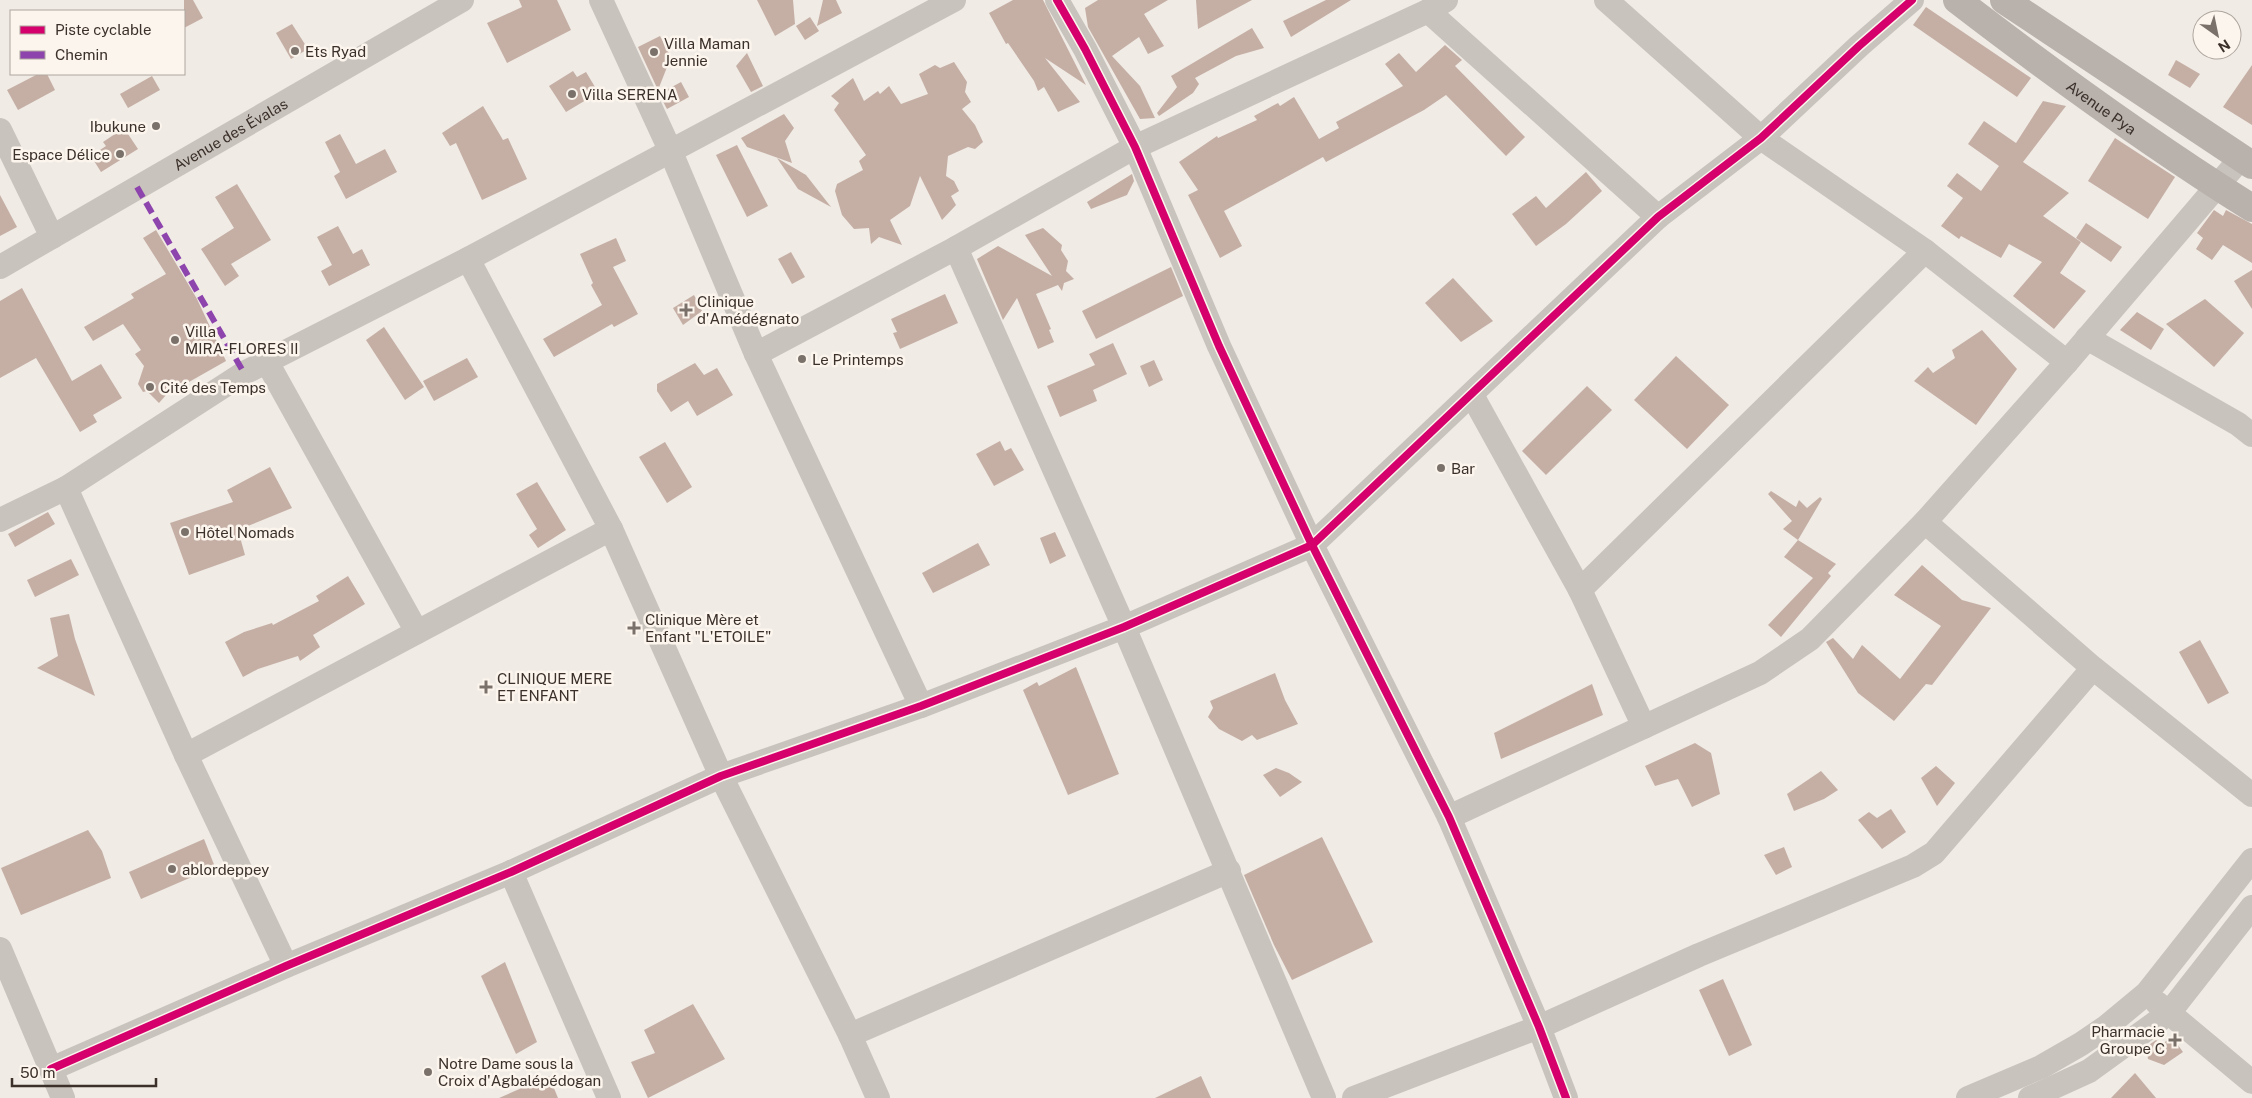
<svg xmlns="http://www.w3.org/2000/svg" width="2252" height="1098" font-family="'Public Sans',sans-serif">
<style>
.building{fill:#c5afa5}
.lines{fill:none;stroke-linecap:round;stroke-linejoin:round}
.minor{stroke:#c9c3bd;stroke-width:24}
.major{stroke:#b8b1ac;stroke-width:28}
.quiet{stroke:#8e44ad;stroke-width:6;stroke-dasharray:12 6;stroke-linecap:butt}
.cycleway-casing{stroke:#fbf5ed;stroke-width:11}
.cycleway{stroke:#d6006c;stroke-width:8}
.poi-dot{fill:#7a716b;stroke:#fbf5ed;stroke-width:2}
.labels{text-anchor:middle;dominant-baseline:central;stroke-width:5;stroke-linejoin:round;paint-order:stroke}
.poi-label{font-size:15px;fill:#3b302a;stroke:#fbf5ed;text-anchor:start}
.street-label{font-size:15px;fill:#3b302a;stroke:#fbf5ed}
</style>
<rect width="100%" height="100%" fill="#f0ebe5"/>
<g class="building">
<path d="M184,0H193L203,18L184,28Z"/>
<path d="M519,0H557L571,30L507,63L487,23L522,7Z"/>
<path d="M757,0H793L795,24L775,36Z"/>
<path d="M823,0H836L842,13L817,26Z"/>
<path d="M1013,0H1043L1086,85L1045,58L1080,102L1058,112L1044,87L1038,91L1034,81L1008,43L1006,44L989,13Z"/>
<path d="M1098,0H1168L1144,14L1164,46L1148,54L1139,37L1112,56L1140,86L1155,118L1140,119L1088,27L1085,8Z"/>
<path d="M1196,0H1252L1198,29Z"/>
<path d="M1326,0H1351L1291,37L1283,21Z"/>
<path d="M1926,7L2031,78L2017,97L1913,25Z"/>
<path d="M810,17L819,31L805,40L796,26Z"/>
<path d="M292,24L308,49L291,59L276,33Z"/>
<path d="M1252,28L1264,48L1236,56L1195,78L1199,84L1193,93L1159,116L1157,113L1177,87L1171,76Z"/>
<path d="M660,36L671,57L658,90L638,47Z"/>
<path d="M1445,45L1462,60L1455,66L1525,137L1506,156L1446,95L1424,110L1326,162L1323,157L1224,211L1242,246L1220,258L1188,195L1198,190L1179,162L1217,136L1218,138L1257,120L1254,116L1278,103L1280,106L1294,97L1319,139L1339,128L1336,122L1403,86L1385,64L1399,53L1416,72Z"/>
<path d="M747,53L763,86L751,92L736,66Z"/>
<path d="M2176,60L2200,74L2190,88L2168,75Z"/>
<path d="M954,62L967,82L965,92L971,102L962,109L975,125L983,142L975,149L968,147L948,156L946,176L954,181L959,191L951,196L956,205L942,220L920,176L910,206L890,220L902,245L879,237L871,244L869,228L854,229L842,215L835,191L837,184L863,170L859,161L866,155L834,110L839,103L831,96L853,78L864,101L878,91L880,94L889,86L901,104L928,94L919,74L935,65L940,68Z"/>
<path d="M2252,65V125L2223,107Z"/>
<path d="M573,71L577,77L586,72L595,87L587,92L591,97L566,112L549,86Z"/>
<path d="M38,74H47L55,90L18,110L7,90Z"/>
<path d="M152,76L160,90L128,108L120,94Z"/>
<path d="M681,82L689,97L667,109L659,94Z"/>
<path d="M2043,101L2066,106L2023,162L2069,193L2043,216L2081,242L2060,273L2086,291L2054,329L2013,296L2042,262L2009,244L2001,258L1961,236L1959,239L1941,226L1963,198L1947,186L1957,173L1981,191L1999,166L1968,144L1984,121L2016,143Z"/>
<path d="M483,106L503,140L508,138L527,179L482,200L456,143L450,146L442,133Z"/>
<path d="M784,114L794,128L785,141L792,163L747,147L741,138Z"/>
<path d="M124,128L138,149L101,172L91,156L106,146L103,142Z"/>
<path d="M340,134L356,164L385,149L397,172L346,199L334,176L340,172L325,142Z"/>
<path d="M2115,138L2175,177L2148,219L2088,181Z"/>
<path d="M737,145L768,206L747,217L716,155Z"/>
<path d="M777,158L806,175L831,207L798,189Z"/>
<path d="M1586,172L1602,191L1566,224L1536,246L1512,214L1536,196L1546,208Z"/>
<path d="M1132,174L1134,181L1127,195L1091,209L1087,202Z"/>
<path d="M237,184L271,240L231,264L239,276L225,286L201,249L234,228L215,197Z"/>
<path d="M0,195L17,227L0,236Z"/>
<path d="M2214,210L2223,216L2226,210L2252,224V263L2223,245L2212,260L2196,249L2203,238L2197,233Z"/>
<path d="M2086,223L2122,247L2111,262L2076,238Z"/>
<path d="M338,226L353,254L362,249L370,265L329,286L321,271L332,265L317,237Z"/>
<path d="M1043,228L1062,245L1061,250L1068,261L1066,271L1074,279L1064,283L1062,291L1058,285L1036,294L1051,329L1049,330L1054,342L1038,349L1017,298L1003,320L977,259L998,246L1052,276L1025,235Z"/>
<path d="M156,230L197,299L226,361L166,395L159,403L147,391L143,392L138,384L144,366L135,354L141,350L123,324L93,341L84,327L134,298L131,294L166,274L143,238Z"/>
<path d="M616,238L626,261L613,267L638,314L614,327L612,324L554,357L543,339L602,305L591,285L593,283L580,254Z"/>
<path d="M791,252L805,277L792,284L778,259Z"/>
<path d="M1171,267L1183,296L1096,339L1082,311Z"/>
<path d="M2252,270V309L2234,281Z"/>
<path d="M1453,278L1493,321L1461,342L1425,303Z"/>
<path d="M22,288L72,381L101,364L122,398L93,415L97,422L80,432L36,358L0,378V301Z"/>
<path d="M945,294L958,323L900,349L893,333L897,332L891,319Z"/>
<path d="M694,295L702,311L683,325L673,308Z"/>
<path d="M2205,299L2244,333L2214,367L2166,324Z"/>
<path d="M2137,312L2164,329L2151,350L2120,330Z"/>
<path d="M384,327L424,387L405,400L366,340Z"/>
<path d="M1982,330L2017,369L1976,425L1914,381L1928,367L1933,373L1955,358L1952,350Z"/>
<path d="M1113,343L1127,374L1093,390L1097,401L1060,417L1047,386L1095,365L1089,354Z"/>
<path d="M1676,356L1729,405L1687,449L1634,400Z"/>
<path d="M467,358L478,377L434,401L423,381Z"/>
<path d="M1154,360L1163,380L1149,387L1140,366Z"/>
<path d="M695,363L704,375L717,368L733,395L697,416L688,401L671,412L657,391V384Z"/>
<path d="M1587,386L1612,410L1546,475L1522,451Z"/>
<path d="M1000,441L1005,451L1011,448L1024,470L994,486L976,454Z"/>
<path d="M665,442L692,487L667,503L639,457Z"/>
<path d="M270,467L292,508L238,530L245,555L189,575L170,523L233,502L227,490Z"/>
<path d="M537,482L566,530L538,548L529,535L537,529L516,494Z"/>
<path d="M1771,491L1796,507L1799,500L1807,508L1820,497L1822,499L1798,540L1783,529L1792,521L1768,494Z"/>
<path d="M48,512L55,524L15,547L8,534Z"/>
<path d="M1055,532L1066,556L1050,564L1040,538Z"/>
<path d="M1798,540L1836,564L1828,573L1831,576L1781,637L1768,625L1813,578L1784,557Z"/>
<path d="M978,543L990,565L933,593L922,573Z"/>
<path d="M71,559L79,575L35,597L27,580Z"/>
<path d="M1922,565L1962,600L1991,608L1932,685L1926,684L1894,721L1858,693L1826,642L1833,638L1853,659L1862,645L1900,679L1941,626L1894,595Z"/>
<path d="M348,576L365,604L313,635L320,647L300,661L298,656L258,669L243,677L225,642L244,632L272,623L273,625L319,601L316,596Z"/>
<path d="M69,614L75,639L95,696L37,668L58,656L50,618Z"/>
<path d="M2200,640L2229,693L2208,704L2179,652Z"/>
<path d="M1076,667L1119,774L1068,795L1023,690L1037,682L1039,686Z"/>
<path d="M1275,673L1285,700L1298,724L1257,740L1252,735L1242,741L1219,729L1208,717L1213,708L1210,701Z"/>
<path d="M1592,684L1603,715L1501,759L1494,733Z"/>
<path d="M1695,743L1711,753L1720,794L1692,807L1678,779L1655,786L1645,766Z"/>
<path d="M1936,766L1955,783L1937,806L1921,778Z"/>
<path d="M1276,768L1289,773L1302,782L1280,797L1263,775Z"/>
<path d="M1821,771L1838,790L1824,799L1794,811L1787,794Z"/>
<path d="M1891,809L1906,832L1882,849L1858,820L1869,812L1877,818Z"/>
<path d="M88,830L102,851L111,878L21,915L1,868Z"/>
<path d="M1322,837L1373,942L1292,980L1274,945L1244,875Z"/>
<path d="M204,839L215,867L141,899L129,872Z"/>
<path d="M1784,847L1792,867L1776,875L1764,855Z"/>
<path d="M505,962L537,1042L516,1054L481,976Z"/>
<path d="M1723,979L1752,1045L1729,1056L1699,990Z"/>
<path d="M693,1004L725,1059L648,1098L631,1062L655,1053L644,1030Z"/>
<path d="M2172,1037L2183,1052L2164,1065L2148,1059L2146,1047L2156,1040L2162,1044Z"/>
<path d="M2135,1073L2156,1098H2111Z"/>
<path d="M549,1076L558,1098H499Z"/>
<path d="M1201,1076L1211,1098H1155Z"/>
</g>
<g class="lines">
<g class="minor">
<path d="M601,0L670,150L756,354L921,706"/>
<path d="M1057,0L1085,49L1135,147L1219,346L1312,545L1449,817L1539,1027L1566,1098"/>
<path d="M1606,0L1761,138L1925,251L2067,362"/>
<path d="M1428,11L1658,217"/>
<path d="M0,130L52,237"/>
<path d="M956,248L1124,627L1324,1098"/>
<path d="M468,259L611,529L721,776L850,1035L878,1098"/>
<path id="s1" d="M0,267L462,0"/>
<path d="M2087,338L2238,424L2252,435"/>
<path d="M756,354L956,248L1135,147L1428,11L1446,0"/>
<path d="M267,362L417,632"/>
<path d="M1472,395L1580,590L1644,727"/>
<path d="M66,488L186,755L286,966"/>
<path d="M0,520L66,488L244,373L468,259L954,0"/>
<path d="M1925,522L2093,668L2252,795"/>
<path d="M1580,590L1925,251"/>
<path d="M186,755L611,529"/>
<path d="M1449,817L1760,673L1810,639L1925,522L2067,362L2241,158"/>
<path d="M511,872L609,1098"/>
<path d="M0,949L63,1098"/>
<path d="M2157,1003L2252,1082"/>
<path d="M850,1035L1229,871"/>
<path d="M51,1069L286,966L511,872L721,776L921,706L1124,627L1312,545L1658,217L1761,138L1859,46L1912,0"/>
<path d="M1354,1098L1539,1027L1699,955L1913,866L1934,853L2093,668"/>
<path d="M1968,1098L2041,1067L2081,1044L2106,1027L2147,993L2252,860"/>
<path d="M2030,1098L2089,1071L2169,1013L2252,907"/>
</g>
<g class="major">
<path id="s2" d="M1957,0C2052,73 2150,144 2252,208"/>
<path d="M2004,0L2252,165"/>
</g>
<path class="quiet" d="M137,187L244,373"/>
<g class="cycleway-casing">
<g id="cycleway">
<path d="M1057,0L1085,49L1135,147L1219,346L1312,545L1449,817L1539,1027L1566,1098"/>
<path d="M51,1069L286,966L511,872L721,776L921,706L1124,627L1312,545L1658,217L1761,138L1859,46L1912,0"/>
</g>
</g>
<use href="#cycleway" class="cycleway"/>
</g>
<g class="poi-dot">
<circle cx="295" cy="51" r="5"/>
<circle cx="654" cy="52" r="5"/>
<circle cx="572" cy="94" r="5"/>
<circle cx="156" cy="126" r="5"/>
<circle cx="120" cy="154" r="5"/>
<path d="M683.5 302.5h5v5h5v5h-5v5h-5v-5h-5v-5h5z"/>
<circle cx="175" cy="340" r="5"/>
<circle cx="802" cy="359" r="5"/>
<circle cx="150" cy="387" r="5"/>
<circle cx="1441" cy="468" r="5"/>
<circle cx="185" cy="532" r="5"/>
<path d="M631.5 620.5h5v5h5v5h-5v5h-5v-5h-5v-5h5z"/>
<path d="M483.5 679.5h5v5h5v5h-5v5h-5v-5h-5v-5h5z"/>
<circle cx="172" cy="869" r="5"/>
<path d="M2172.5 1032.5h5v5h5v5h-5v5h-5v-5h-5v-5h5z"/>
<circle cx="428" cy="1072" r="5"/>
</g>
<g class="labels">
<g class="poi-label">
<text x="664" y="43">Villa Maman<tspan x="664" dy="17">Jennie</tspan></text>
<text x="305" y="51">Ets Ryad</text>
<text x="582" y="94">Villa SERENA</text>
<text x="146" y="126" text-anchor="end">Ibukune</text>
<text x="110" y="154" text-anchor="end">Espace Délice</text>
<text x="697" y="301">Clinique<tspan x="697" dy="17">d'Amédégnato</tspan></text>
<text x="185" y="331">Villa<tspan x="185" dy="17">MIRA-FLORES II</tspan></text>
<text x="812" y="359">Le Printemps</text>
<text x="160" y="387">Cité des Temps</text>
<text x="1451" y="468">Bar</text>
<text x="195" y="532">Hôtel Nomads</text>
<text x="645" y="619">Clinique Mère et<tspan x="645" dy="17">Enfant "L'ETOILE"</tspan></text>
<text x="497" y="678">CLINIQUE MERE<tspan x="497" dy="17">ET ENFANT</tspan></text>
<text x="182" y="869">ablordeppey</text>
<text x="2165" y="1031" text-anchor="end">Pharmacie<tspan x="2165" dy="17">Groupe C</tspan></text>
<text x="438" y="1063">Notre Dame sous la<tspan x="438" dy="17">Croix d'Agbalépédogan</tspan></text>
</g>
<g class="street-label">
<text stroke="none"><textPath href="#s2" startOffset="180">Avenue Pya</textPath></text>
<text stroke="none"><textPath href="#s1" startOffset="266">Avenue des Évalas</textPath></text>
</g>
</g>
<rect x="10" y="10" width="175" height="65" fill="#fbf5ed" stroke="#aea69f"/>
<rect x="20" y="26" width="25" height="8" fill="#d6006c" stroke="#aea69f"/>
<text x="55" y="35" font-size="15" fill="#3b302a">Piste cyclable</text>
<rect x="20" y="51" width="25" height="8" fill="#8e44ad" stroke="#aea69f"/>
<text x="55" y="60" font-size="15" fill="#3b302a">Chemin</text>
<g transform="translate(2217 35) rotate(147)"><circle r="24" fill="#fbf5ed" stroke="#aea69f"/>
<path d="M0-4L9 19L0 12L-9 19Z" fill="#7a716b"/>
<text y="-8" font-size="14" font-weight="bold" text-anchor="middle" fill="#3b302a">N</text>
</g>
<path d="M12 1078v8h144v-8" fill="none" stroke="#3b302a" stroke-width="2.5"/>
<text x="20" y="1078" font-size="15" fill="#3b302a" stroke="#fbf5ed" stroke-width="4" paint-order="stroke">50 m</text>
</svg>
